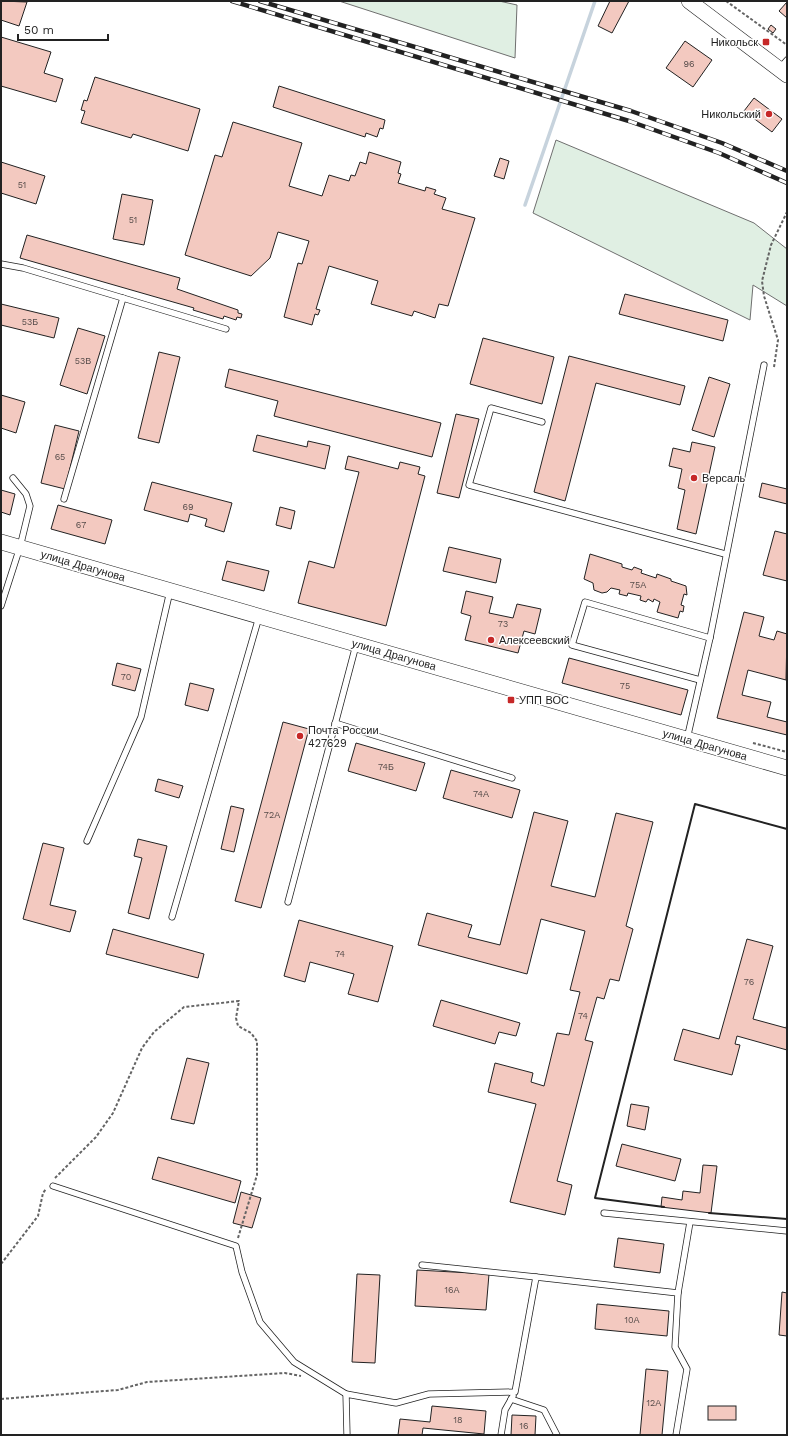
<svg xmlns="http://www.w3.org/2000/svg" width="788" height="1436" font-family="'Work Sans',sans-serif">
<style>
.green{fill:#e0efe3;stroke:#6f6f6f}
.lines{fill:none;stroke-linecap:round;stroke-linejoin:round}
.stream{stroke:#c7d3dd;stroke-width:3.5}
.building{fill:#f3c9c0;stroke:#222}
.lane-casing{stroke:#222;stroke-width:7}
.secondary-casing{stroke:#222;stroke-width:16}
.path{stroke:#646464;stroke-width:2;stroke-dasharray:3 2;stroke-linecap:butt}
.lane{stroke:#fff;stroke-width:5.5}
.secondary{stroke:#fff;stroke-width:15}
.rail-casing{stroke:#222;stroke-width:4.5}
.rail{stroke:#fff;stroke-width:3;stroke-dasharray:9;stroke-linecap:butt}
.wall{stroke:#222;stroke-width:2}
.poi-dot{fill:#c62828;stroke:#fff;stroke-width:1.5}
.labels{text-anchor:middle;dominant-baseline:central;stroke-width:3;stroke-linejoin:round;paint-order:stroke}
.number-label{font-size:9px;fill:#564c4a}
.poi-label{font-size:11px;fill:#222;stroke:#fff;text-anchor:start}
.street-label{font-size:11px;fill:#222;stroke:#fff}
</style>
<rect width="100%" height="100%" fill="#fff"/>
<g class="green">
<path d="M339,1H499L517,5L515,58Z"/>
<path d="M556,140L754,223L787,249V306L753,285L750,320L533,213Z"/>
</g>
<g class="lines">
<path class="stream" d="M525,205L595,1"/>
</g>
<g class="building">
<path d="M1,1L27,2L19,26L1,20Z"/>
<path d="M610,1H629L612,33L598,26Z"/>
<path d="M787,2V18L779,11Z"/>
<path d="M771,25L776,29L773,33L768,29Z"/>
<path d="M1,37L51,52L44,73L63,79L56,102L1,86Z"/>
<path d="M685,41L712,60L693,87L666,68Z"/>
<path d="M95,77L200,109L188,151L133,134L131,138L81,123L85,111L81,110L84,100L87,101Z"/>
<path d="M279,86L385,120L383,129L380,128L377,137L366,133L365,137L273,107Z"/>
<path d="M754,98L782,119L772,132L744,111Z"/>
<path d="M233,122L302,143L289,186L322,196L329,175L349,181L351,175L355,176L360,162L366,164L369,152L401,162L398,173L401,174L398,183L425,191L426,187L436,190L434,194L446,198L442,209L475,218L448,306L439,304L435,318L414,311L412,316L371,304L378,281L329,266L316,309L320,310L318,315L315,314L312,325L284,317L298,263L302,264L309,241L278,232L270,258L251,276L185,255L215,155L222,157Z"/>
<path d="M500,158L509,161L504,179L494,176Z"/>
<path d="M1,162L45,176L36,204L1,193Z"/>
<path d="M122,194L153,200L144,245L113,239Z"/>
<path d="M27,235L180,278L177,289L238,310V313L242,314L241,318L237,317L236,320L224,316L223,319L193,310L194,308L20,258Z"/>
<path d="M625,294L728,320L723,341L619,314Z"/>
<path d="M1,304L59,318L54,338L1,325Z"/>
<path d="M78,328L105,336L87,394L60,385Z"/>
<path d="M483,338L554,357L542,404L470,384Z"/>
<path d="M159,352L180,357L159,443L138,438Z"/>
<path d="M569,356L685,386L680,405L596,383L565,501L534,492Z"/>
<path d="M229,369L441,423L432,457L274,416L278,401L225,387Z"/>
<path d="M709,377L730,384L714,437L692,430Z"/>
<path d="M1,395L25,402L16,433L1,428Z"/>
<path d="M456,414L479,419L459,498L437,493Z"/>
<path d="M55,425L79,431L65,489L41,483Z"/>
<path d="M257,435L307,447L308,441L330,446L325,469L253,451Z"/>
<path d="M692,442L715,447L696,534L677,529L685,490L678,488L682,469L669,466L673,448L690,452Z"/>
<path d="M348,456L398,469L400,462L420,467L418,474L425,476L386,626L298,603L309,561L334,568L359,472L345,469Z"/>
<path d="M152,482L232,503L224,532L205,526L207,519L190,514L188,522L144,510Z"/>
<path d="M762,483L787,489V504L759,497Z"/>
<path d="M1,490L15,494L10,515L1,512Z"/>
<path d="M58,505L112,520L105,544L51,529Z"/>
<path d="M280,507L295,511L291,529L276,525Z"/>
<path d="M775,531L787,534V581L763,575Z"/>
<path d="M449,547L501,559L496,583L443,571Z"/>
<path d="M590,554L622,564V567L632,570L634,567L642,570L641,573L656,578L657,574L671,579V581L686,586L687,595L684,594L681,605L684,606L683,612L680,611L678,618L657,612L660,602L654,599L653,602L648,599L646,602L640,600L641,596L628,593L627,596L619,594L620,590L611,588L607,592L602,593L594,590L593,583L584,579Z"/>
<path d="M227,561L269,571L264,591L222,580Z"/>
<path d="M466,591L493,597L489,613L513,618L517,604L541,609L535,634L524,631L518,653L465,640L471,616L461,613Z"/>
<path d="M744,612L764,617L759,636L774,640L777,631L787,634L786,680L748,670L742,695L771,702L767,717L787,722V735L717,718Z"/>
<path d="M569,658L688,690L681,715L562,683Z"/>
<path d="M117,663L141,669L135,691L112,685Z"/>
<path d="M190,683L214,689L208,711L185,705Z"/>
<path d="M283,722L309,729L261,908L235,901Z"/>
<path d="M356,743L425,763L416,791L348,771Z"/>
<path d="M451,770L520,790L512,818L443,798Z"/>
<path d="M158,779L183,786L179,798L155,791Z"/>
<path d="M231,806L244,809L234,852L221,849Z"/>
<path d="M534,812L568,821L551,886L595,897L616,813L653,822L626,926L633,929L619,981L610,979L604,999L597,997L585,1040L593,1042L557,1181L572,1185L565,1215L510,1202L536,1104L488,1092L495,1063L533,1073L531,1082L544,1086L557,1033L569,1035L580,992L570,990L585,931L541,919L527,974L418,945L427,913L472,925L468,937L500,945Z"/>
<path d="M138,839L167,846L149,919L128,913L142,858L134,856Z"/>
<path d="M43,843L64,848L50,905L76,911L70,932L23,919Z"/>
<path d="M299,920L393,946L378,1002L348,994L354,974L310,962L305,982L284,976Z"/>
<path d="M113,929L204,954L198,978L106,954Z"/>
<path d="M747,939L773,946L753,1019L786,1028L787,1024V1050L737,1036L735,1044L740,1045L732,1075L674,1060L683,1029L719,1039Z"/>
<path d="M441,1000L520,1023L516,1036L499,1032L495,1044L433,1026Z"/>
<path d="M187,1058L209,1063L194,1124L171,1119Z"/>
<path d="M631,1104L649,1107L645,1130L627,1126Z"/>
<path d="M622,1144L681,1159L675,1181L616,1166Z"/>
<path d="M158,1157L241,1181L235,1203L152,1179Z"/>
<path d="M703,1165L717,1166L711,1213L661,1207L662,1197L682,1200L683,1191L700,1193Z"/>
<path d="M241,1192L261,1198L252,1228L233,1223Z"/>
<path d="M618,1238L664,1244L660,1273L614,1267Z"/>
<path d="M417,1270L489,1274L486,1310L415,1306Z"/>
<path d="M357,1274L380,1275L375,1363L352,1362Z"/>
<path d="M782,1292L787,1293V1336L779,1335Z"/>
<path d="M597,1304L669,1311L667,1336L595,1329Z"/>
<path d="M646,1369L668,1371L662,1435H640Z"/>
<path d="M432,1406L486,1411L484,1434L423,1428L422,1435H398L400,1419L430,1422Z"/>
<rect x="708" y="1406" width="28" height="14"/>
<path d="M512,1415L536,1416L535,1435H511Z"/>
</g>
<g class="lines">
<g class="lane-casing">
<g id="lane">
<path d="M779,69L787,60"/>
<path d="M1,264L23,268L226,329"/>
<path d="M542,422L491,408L469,485L725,554"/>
<path d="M64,499L123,298"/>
<path d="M1,606L20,547L30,506L26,494L13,478"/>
<path d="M700,680L572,645L585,602L710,638"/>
<path d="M335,723L512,778"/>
<path d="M687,739L710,638L764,365"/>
<path d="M87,841L141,717L170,591"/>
<path d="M288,902L356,645"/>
<path d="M172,917L259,617"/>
<path d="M53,1186L236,1246L242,1272L260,1322L294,1362L346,1394"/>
<path d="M604,1213L787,1231"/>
<path d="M422,1265L536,1277"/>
<path d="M511,1399L544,1410L557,1435"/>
<path d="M347,1435L346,1394L396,1403L429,1394L515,1392L536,1277L678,1293L690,1222"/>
<path d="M501,1435L505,1410L513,1396"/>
<path d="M676,1435L687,1369L675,1347L678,1293"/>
</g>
</g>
<g class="secondary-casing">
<g id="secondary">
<path d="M689,1L787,75"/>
<path d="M1,542L787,768"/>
</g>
</g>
<g class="path">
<path d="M726,1L787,45"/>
<path d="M774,367L778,340L764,296L762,281L771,245L787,212"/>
<path d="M753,743L787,752"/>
<path d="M55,1178L96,1137L113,1113L142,1048L154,1032L184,1007L239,1001L236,1018L238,1026L251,1033L257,1041V1175L238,1238"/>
<path d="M1,1264L38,1216L43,1193L46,1189"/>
<path d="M1,1399L118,1390L147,1382L285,1373L301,1376"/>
</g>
<use href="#lane" class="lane"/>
<use href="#secondary" class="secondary"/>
<g class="rail-casing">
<g id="rail">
<path d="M232,1L629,121L719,153L787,183"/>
<path d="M260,1L631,111L722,143L787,171"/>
</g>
</g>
<use href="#rail" class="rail"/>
<g class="wall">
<path d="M664,1207L595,1198L695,804L787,829"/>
<path d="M709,1213L787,1219"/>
</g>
</g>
<g class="poi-dot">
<rect x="762" y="38" width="8" height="8" rx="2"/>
<circle cx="769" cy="114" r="4"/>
<circle cx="694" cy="478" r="4"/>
<circle cx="491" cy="640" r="4"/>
<rect x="507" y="696" width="8" height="8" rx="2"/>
<circle cx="300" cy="736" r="4"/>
</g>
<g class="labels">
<g class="number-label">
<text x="689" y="64">96</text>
<text x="22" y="185">51</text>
<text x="133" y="220">51</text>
<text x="30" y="322">53Б</text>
<text x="83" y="361">53В</text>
<text x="60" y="457">65</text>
<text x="188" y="507">69</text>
<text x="81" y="525">67</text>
<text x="638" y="585">75А</text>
<text x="503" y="624">73</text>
<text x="126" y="677">70</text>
<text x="625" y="686">75</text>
<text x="386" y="767">74Б</text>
<text x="481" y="794">74А</text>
<text x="272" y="815">72А</text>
<text x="340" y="954">74</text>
<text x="749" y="982">76</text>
<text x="583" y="1016">74</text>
<text x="452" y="1290">16А</text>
<text x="632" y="1320">10А</text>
<text x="654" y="1403">12А</text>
<text x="458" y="1420">18</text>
<text x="524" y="1426">16</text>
</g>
<g class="poi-label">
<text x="758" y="42" text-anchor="end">Никольск</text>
<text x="761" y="114" text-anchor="end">Никольский</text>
<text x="702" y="478">Версаль</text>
<text x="499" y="640">Алексеевский</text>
<text x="519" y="700">УПП ВОС</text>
<text x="308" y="730">Почта России<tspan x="308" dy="13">427629</tspan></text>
</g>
<g class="street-label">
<text transform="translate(83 566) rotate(16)">улица Драгунова</text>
<text transform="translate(394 655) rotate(16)">улица Драгунова</text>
<text transform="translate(705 745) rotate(16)">улица Драгунова</text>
</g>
</g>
<rect width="788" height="1436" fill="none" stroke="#222222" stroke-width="4"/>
<path d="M18 34v6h90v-6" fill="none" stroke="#222222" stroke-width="2"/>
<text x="24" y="34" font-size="12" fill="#222222" stroke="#ffffff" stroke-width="3" paint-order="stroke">50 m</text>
</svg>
